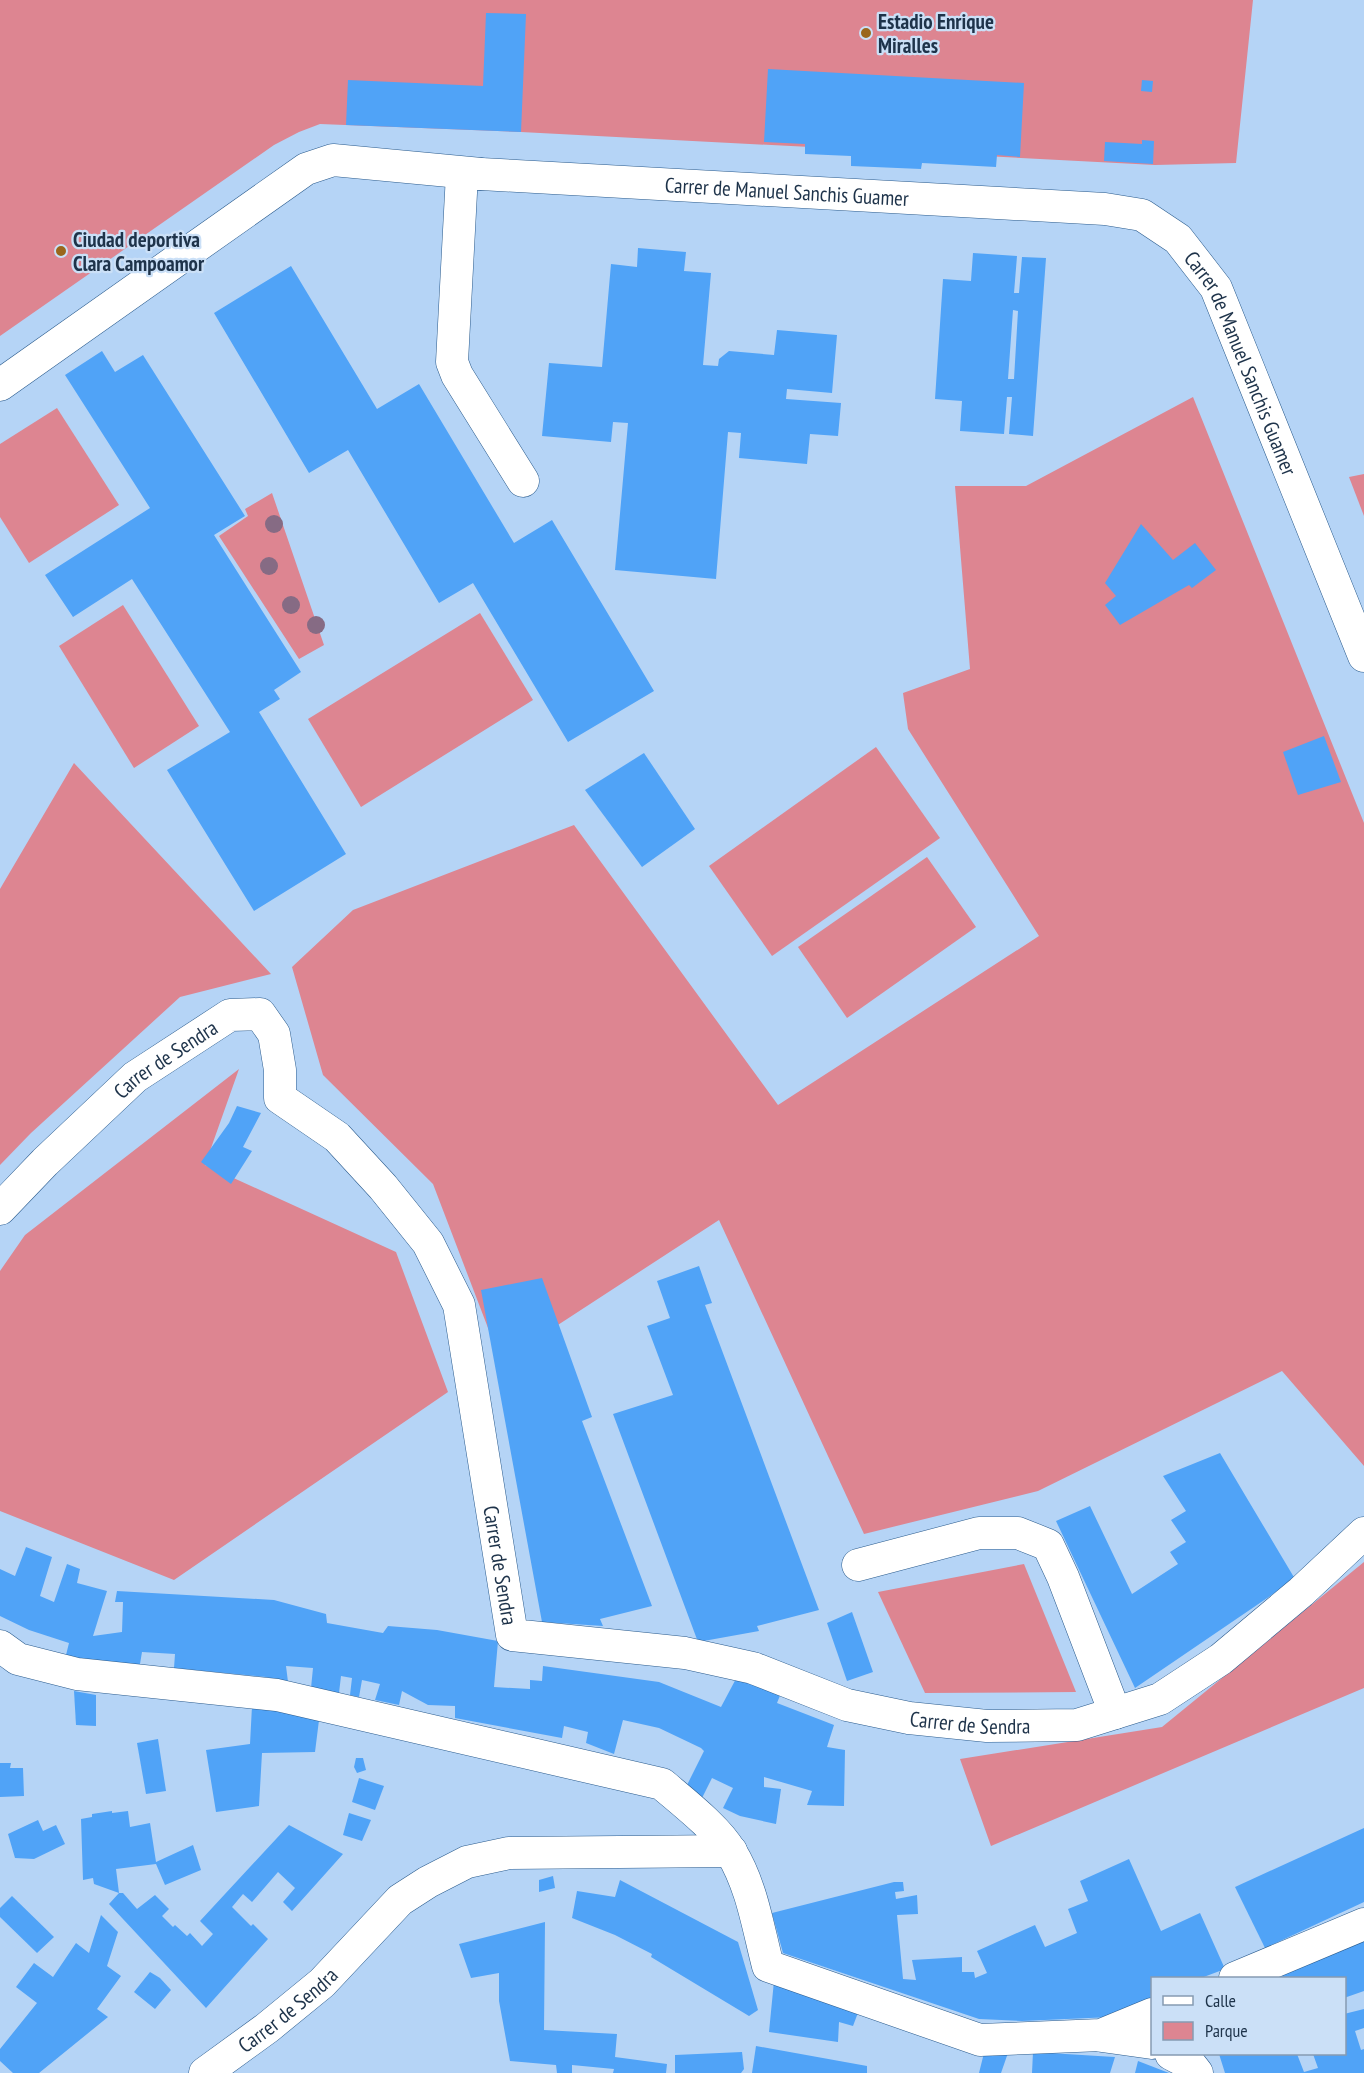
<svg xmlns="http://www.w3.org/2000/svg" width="1364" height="2073" font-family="'PT Sans Narrow',sans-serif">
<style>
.green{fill:#dd8591}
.building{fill:#50a3f7;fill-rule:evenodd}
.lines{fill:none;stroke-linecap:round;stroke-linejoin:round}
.street-casing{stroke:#2a5b8d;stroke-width:33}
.street{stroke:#fff;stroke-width:32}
.tree{fill:#866b84}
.poi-dot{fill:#9a661c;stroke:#cbe0f7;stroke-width:2}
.labels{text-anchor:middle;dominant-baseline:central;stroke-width:4.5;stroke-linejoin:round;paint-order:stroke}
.poi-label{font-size:21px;font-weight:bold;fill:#1e334a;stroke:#cbe0f7;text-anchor:start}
.street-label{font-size:21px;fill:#1e334a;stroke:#cbe0f7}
</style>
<rect width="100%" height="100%" fill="#b5d4f6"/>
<g class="green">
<path d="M0,0H1253L1236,163L1155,165L521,132L320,124L299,132L274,145L0,336Z"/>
<path d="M1193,397L1364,823V1466L1282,1371L1038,1491L864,1534L719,1220L501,1362L433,1184L323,1075L292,967L353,910L574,825L778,1105L1039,936L908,729L903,693L970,669L955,486H1026Z"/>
<path d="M57,408L119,505L29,563L0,517V444Z"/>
<path d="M1364,474V516L1349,477Z"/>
<path d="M272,493L324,645L299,659L219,536L248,516L245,509Z"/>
<path d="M123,605L199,726L134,768L59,646Z"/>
<path d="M480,613L533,700L361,807L308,719Z"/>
<path d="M876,747L940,838L772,956L709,866Z"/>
<path d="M74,763L271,974L180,997L31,1133L0,1165V889Z"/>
<path d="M927,857L976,927L847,1018L798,947Z"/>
<path d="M239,1069L205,1165L396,1252L448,1392L174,1580L0,1511V1271L25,1235Z"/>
<path d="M1364,1562V1688L991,1846L960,1759L1162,1727Z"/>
<path d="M1024,1564L1076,1692L925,1693L878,1592Z"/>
</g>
<g class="building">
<path d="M486,13L526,14L521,132L346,125L348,80L483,86Z"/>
<path d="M768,69L1024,83L1020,157L997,155L996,167L922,163L921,169L851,166V156L805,154V144L764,142Z"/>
<path d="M1142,80L1153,81L1152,92L1141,91Z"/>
<path d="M1142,140L1154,141L1153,164L1104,161L1105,142L1142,144Z"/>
<path d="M638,248L686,252L684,271L711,273L703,365L718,366L719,359L729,351L774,355L777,330L837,335L832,393L787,389L786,399L841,403L838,436L810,434L807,464L739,458L741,433L728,432L716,579L615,570L628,423L613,422L611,442L542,436L549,363L602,367L611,264L637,267Z"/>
<path d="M973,253L1017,256L1014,293H1019L1022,257L1046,258L1033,436L1009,434L1012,397H1007L1004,434L960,431L962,401L935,399L943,279L971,281ZM1013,310L1018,311L1014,379H1008Z"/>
<path d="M291,266L377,409L419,384L514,543L552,520L654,691L568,742L473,583L439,603L348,450L309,473L214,313Z"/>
<path d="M102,351L115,372L143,355L245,516L214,535L301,672L274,690L280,699L259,712L346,854L254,911L167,770L230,732L132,579L73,617L45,575L150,508L65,375Z"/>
<path d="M1141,524L1173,560L1195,543L1216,570L1192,588L1189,585L1120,625L1105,605L1116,596L1105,583Z"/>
<path d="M1324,736L1341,782L1298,795L1283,752Z"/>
<path d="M644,753L695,829L642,867L585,790Z"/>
<path d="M237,1106L261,1113L243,1147L252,1151L231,1184L201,1162L229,1123Z"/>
<path d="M699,1266L712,1303L705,1305L819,1610L757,1626L759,1631L698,1642L613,1414L673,1395L647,1326L670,1318L657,1281Z"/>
<path d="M542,1278L592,1417L582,1421L652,1606L600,1619L603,1626L542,1622L481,1290Z"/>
<path d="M1220,1453L1295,1579L1135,1688L1056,1521L1090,1506L1132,1594L1178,1564L1170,1552L1186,1542L1171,1520L1186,1511L1163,1476Z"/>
<path d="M26,1547L52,1557L40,1596L54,1602L67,1564L80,1569L77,1583L107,1591L93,1636L122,1632L123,1602H115L117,1591L274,1600L326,1614L327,1623L383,1633L388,1626L437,1630L498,1641L494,1687L530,1689V1680L542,1681L543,1666L659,1682L721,1707L738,1675L781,1693L777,1703L834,1725L827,1747L845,1750L844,1806L807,1805L812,1791L764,1777V1787L781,1789L776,1824L740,1816L723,1808L733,1788L712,1778L702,1798L685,1789L704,1751L701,1748L659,1728L623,1720L614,1754L586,1743L588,1732L564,1726L562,1738L455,1718V1706L428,1705L402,1691L399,1705L375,1700L380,1684L362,1680L359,1697L350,1695L352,1678L341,1676L339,1693L311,1688L313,1668L286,1666L288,1682L266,1677L174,1668L175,1654L142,1652L139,1670L65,1659L69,1643L29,1630L0,1616V1569L15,1576Z"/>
<path d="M852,1612L873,1672L847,1681L827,1623Z"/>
<path d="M74,1691L96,1695V1726L76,1725Z"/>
<path d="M252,1706L319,1720L315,1752L262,1753L259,1806L216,1812L206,1750L250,1744Z"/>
<path d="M158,1739L166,1791L146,1794L137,1743Z"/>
<path d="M356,1758H363L366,1770L357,1773L354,1767Z"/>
<path d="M0,1763H11L10,1768H23L24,1796L0,1797Z"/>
<path d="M359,1778L384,1786L375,1810L352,1802Z"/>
<path d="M112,1811V1813L128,1811L130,1827L150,1823L156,1862L193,1845L201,1870L165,1885L156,1864L116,1869L119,1893L94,1884L93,1878L83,1880L81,1819L92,1817V1814Z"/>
<path d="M349,1813L371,1820L362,1841L343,1835Z"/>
<path d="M38,1820L43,1831L56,1825L65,1844L34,1859L15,1858L8,1834Z"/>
<path d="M289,1825L343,1854L292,1911L283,1902L295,1888L278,1872L252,1902L243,1894L232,1907L251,1926L253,1924L268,1939L206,2008L109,1904L119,1893H123L137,1909L155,1895L169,1909L162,1916L173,1927L175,1925L187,1936L190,1933L202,1946L213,1934L200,1921Z"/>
<path d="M1364,1828V1902L1265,1948L1235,1887Z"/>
<path d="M1129,1859L1161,1931L1200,1913L1225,1969L1201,1978H1152V1999L1112,2017L1022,2021L979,2019L783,1953L772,1913L894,1882H903L904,1891L895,1892L896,1899L917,1895L918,1914L897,1915L903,1979L916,1980L912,1960L962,1957V1972H974L975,1978L987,1973L977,1951L1035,1925L1045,1947L1077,1933L1068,1909L1088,1901L1080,1881Z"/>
<path d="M553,1876L555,1888L539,1892V1880Z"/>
<path d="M620,1880L738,1942L758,2010L749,2016L651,1957L652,1954L615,1935L572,1918L577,1891L615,1897Z"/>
<path d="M12,1896L54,1937L37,1953L0,1917V1908Z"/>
<path d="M101,1915L118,1932L107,1966L121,1976L97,2009L108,2017L39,2073H13L0,2061V2049L37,2003L16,1987L34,1963L53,1977L76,1943L89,1953Z"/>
<path d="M545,1922L544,2030L617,2034L615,2057L667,2064L666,2073H613L614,2069L572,2065V2073H557L556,2065L510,2061L499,2001V1973L471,1978L459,1944Z"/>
<path d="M1364,1937V1991L1344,1998V1978H1259Z"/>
<path d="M150,1972L160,1978L171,1990L155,2009L134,1992Z"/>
<path d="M774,1981L859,2010L853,2026L839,2022L838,2042L769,2032Z"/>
<path d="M1364,2009V2028L1355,2031L1361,2050L1364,2049V2073H1225L1219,2054H1297L1304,2072L1318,2068L1313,2054H1344V2014Z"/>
<path d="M756,2046L867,2066V2073H752Z"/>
<path d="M985,2049L1009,2050L1001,2073H979Z"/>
<path d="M742,2052L744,2069L741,2073H675V2055Z"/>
<path d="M1033,2052L1098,2056L1115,2057L1110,2073H1032Z"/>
<path d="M1138,2061L1169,2073H1135Z"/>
</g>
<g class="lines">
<g class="street-casing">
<g id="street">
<path d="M481,174H462L452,362L457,375L523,481"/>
<path id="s1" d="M0,385L306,169L333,160L481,174L1105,209L1142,215L1178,239L1216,288L1364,656"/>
<path id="s2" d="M0,1209L45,1162L135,1077L230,1015L260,1014L274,1034L280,1070V1098L337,1137L383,1187L428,1243L459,1305L512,1635L685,1653L753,1668L847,1705L909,1718L987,1726L1077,1725L1160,1699L1221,1659L1301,1592L1364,1533"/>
<path d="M858,1565L979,1533H1018L1048,1545L1063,1577L1115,1713"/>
<path d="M0,1646L18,1659L77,1674L277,1695L662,1784C683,1802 718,1829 731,1852C752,1886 758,1928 768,1966L980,2040L1101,2035L1152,2014"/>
<path d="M1235,1978L1364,1924"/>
<path d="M1102,2036L1152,2043"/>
<path d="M1171,2054L1190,2064L1197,2073"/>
<path id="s3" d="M205,2073L267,2028L322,1983L400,1900L428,1882L467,1862L509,1853L731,1851"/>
</g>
</g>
<use href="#street" class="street"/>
</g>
<g class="tree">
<circle cx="274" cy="524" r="9"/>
<circle cx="269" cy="566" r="9"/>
<circle cx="291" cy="605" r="9"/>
<circle cx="316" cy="625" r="9"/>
</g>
<g class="poi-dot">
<circle cx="866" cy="33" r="6"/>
<circle cx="61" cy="251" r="6"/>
</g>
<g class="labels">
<g class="poi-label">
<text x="878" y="21">Estadio Enrique<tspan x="878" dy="24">Miralles</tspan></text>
<text x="73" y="239">Ciudad deportiva<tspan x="73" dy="24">Clara Campoamor</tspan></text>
</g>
<g class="street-label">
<text stroke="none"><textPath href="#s1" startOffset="858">Carrer de Manuel Sanchis Guamer</textPath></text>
<text stroke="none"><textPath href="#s1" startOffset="1398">Carrer de Manuel Sanchis Guamer</textPath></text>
<text stroke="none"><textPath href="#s2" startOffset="224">Carrer de Sendra</textPath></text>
<text stroke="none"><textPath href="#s2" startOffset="963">Carrer de Sendra</textPath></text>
<text stroke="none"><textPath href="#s2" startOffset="1503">Carrer de Sendra</textPath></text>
<text stroke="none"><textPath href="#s3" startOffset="104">Carrer de Sendra</textPath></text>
</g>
</g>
<rect x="1151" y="1977" width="195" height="78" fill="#cbe0f7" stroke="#869bb2" stroke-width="1.5"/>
<rect x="1163" y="1996" width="30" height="9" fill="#ffffff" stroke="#869bb2" stroke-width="1.5"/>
<text x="1205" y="2007" font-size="18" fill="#1e334a">Calle</text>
<rect x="1163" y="2022" width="30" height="18" fill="#dd8591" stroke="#869bb2" stroke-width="1.5"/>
<text x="1205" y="2037" font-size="18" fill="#1e334a">Parque</text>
</svg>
